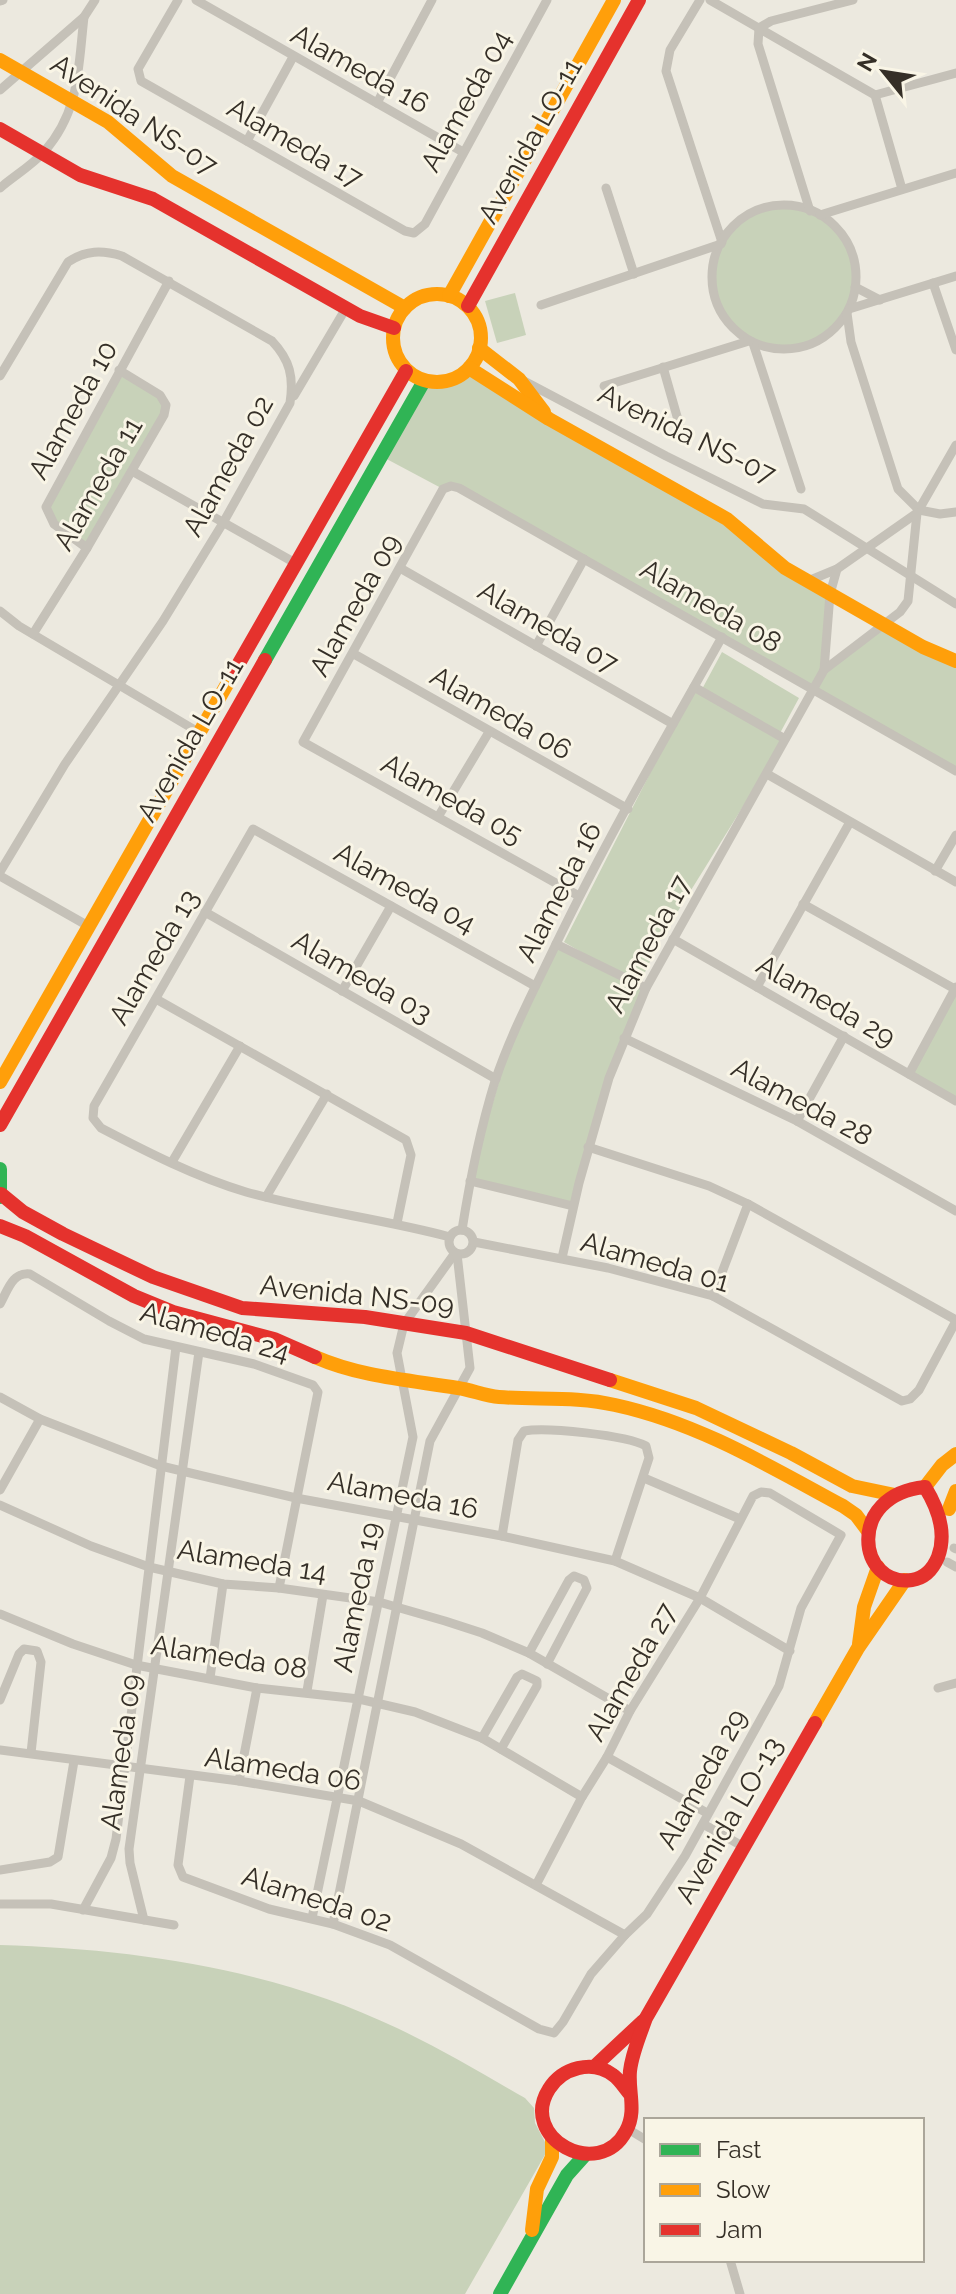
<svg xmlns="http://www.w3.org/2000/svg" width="956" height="2294" font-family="Raleway,sans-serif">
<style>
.green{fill:#c8d2b9}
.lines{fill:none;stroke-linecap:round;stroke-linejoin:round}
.street{stroke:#c5c1b8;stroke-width:9}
.fast{stroke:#30b455;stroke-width:14}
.slow{stroke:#ff9f0a;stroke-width:14}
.jam{stroke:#e5322d;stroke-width:14}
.labels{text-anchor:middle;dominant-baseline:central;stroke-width:6;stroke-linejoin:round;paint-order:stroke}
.street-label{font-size:28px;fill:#352f27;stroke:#f9f5e6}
</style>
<rect width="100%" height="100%" fill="#ece9df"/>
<g class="green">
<circle cx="784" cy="278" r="71"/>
<path d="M515,293L526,335L497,343L485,301Z"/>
<path d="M469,368L643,472L830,594L824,669L884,624L956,655V771L451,486L443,489L381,456L424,381L456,378Z"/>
<path d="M119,370L160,395L166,409L87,548L49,518L48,500Z"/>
<path d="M722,652L799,698L779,735L785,739L660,940L639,985L646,988L624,1038L573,1206L470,1181L510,1044L556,944L619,974L564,942L694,687L701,691Z"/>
<path d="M956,990V1101L909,1074Z"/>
<path d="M0,1945C135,1949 274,1969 397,2028C441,2049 483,2074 525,2098L534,2108L535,2123L547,2146L546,2153L465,2294H0Z"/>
</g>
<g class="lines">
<g class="street">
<path d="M178,0L138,69L141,81L405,231L414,233L425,224L547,0"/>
<path d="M196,0L463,152"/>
<path d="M700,0L670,50L666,71L722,242"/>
<path d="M710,0L875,95"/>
<path d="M0,1L3,0"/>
<path d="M0,90L84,17L95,0"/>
<path d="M875,95L902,189"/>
<path d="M875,95L956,73"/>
<path d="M377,103L432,0"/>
<path d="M247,141L293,57"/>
<path d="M0,188C14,176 31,166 44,152C80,111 78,69 84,17"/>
<path d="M606,188L634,274"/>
<circle cx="784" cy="277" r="72"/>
<path d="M810,211L758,44L759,28L771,21L853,0"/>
<path d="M820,215L956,173"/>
<path d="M933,283L956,350"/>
<path d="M855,287L880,300"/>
<path d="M541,305L721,244"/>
<path d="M849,309L956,276"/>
<path d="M847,313L851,342L898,489L919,510L940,514L956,512"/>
<path d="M753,343L801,489"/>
<path d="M663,367L682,434"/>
<path d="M0,376L68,262C86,250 102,250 122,256L272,341C290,360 294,377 290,403L223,523L163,621L65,764L0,872"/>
<path d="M524,381L666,456L763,504L804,509L956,604"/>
<path d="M604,386L749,341"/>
<path d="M294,396L346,308"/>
<path d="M132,471L297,564"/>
<path d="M87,548L54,524L46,507L169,281"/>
<path d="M400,568L673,724"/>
<path d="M808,581L837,569L917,513L956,445"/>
<path d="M0,611L19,626L200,733"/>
<path d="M33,634L87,548L164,415L166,405L160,395L119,370"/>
<path d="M536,646L584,559"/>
<path d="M354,654L628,809"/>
<path d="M824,670L830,594L837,569"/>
<path d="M694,687L785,739"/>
<path d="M767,774L956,882"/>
<path d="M438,817L489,732"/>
<path d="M935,871L956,835"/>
<path d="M0,876L90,927"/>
<path d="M579,896L303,742L443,489L451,486L459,488L956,771"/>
<path d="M803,904L955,989"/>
<path d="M205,912L496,1079"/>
<path d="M673,939L956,1101"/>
<path d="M556,944L646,988"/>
<path d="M757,987L850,822"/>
<path d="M342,991L391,906"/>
<path d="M156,999L406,1140L411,1155L397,1223"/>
<path d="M624,1038L797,1121L956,1211"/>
<path d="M909,1074L956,987"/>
<path d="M797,1121L844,1036"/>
<path d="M588,1147L709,1186L748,1204L956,1320"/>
<path d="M172,1162L240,1046"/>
<path d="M470,1181L573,1206"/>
<path d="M266,1197L327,1094"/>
<circle cx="461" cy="1242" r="12"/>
<path d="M462,1230C470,1179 480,1130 495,1081C511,1033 535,988 557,942C607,838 666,737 722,637"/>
<path d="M450,1237C383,1219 313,1211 246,1192C196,1177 147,1152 101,1128L93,1118L94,1106L253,829L535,986"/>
<path d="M474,1242L608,1268L713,1296L902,1401L910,1399L919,1390L956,1321"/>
<path d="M562,1258L579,1183L609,1078L646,988L824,670L900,612L908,601L917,513"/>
<path d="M713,1296L748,1204"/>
<path d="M0,1304C8,1290 12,1272 30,1274L109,1321L144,1339L254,1364L313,1385L318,1392L279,1588"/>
<path d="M0,1397L40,1419L161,1466L296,1498L502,1536L615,1561L700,1598L790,1651"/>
<path d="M644,1478L740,1519"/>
<path d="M0,1490L40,1419"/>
<path d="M0,1505L91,1546L149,1567L223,1584L279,1588L379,1602L445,1621L482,1633L529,1653L630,1711"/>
<path d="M502,1536L518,1440L524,1431C546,1427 626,1435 646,1446L649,1458L615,1561"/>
<path d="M954,1548L956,1549"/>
<path d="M947,1562L956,1567"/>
<path d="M0,1614L73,1644L136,1665L257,1688L359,1699L415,1712L482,1738L582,1797"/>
<path d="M529,1653L569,1580L574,1576L584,1580L587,1588L547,1664"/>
<path d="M210,1678L223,1584"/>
<path d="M938,1688L956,1683"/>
<path d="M307,1691L323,1595"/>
<path d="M0,1700L19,1654L24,1649L37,1651L41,1662L31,1753"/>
<path d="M482,1738L517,1677L522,1674L537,1681V1686L501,1749"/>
<path d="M0,1750L239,1781L359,1801L461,1844L625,1935"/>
<path d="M607,1757L707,1813"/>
<path d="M190,1776L178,1865L183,1877L269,1909L333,1924L390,1945L539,2029L554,2033L563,2022L591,1974L625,1935L647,1914L685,1856L779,1686L801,1608L841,1535L770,1493L761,1492L753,1496L700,1598L630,1711L607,1757L582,1797L536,1885"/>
<path d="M239,1781L257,1688"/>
<path d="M703,1824L744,1847"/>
<path d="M0,1870L50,1862L58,1857L74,1761"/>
<path d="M0,1904H51L174,1925"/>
<path d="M83,1910L111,1858L116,1839L176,1347"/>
<path d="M312,1918L413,1437L397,1353L404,1324L455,1253"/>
<path d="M144,1920L130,1863L129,1849L199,1352"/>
<path d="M333,1924L430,1441L470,1368L457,1254"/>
<path d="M628,2129L646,2140"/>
<path d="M730,2260L740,2294"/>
</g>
<g class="fast">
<path d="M265,660L424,381"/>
<path d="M0,1169V1197"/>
<path d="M500,2294L567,2175L584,2156"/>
</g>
<g class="slow">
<path d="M0,60L108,122L172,176L405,308"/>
<circle cx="437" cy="338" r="44"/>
<path d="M449,296L614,0"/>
<path d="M479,348L519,379L544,412"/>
<path d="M469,368L549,419L727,519L785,568L923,647L956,661"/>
<path d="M0,1082L234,672"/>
<path d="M315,1357C361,1377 409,1380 458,1388C472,1390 485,1396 499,1397C538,1400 577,1396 615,1405C698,1423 769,1466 843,1506L856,1515L868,1531"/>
<path d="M610,1380L696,1408L791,1453L852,1486L895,1495"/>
<path d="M925,1487L942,1465L956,1454"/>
<path d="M949,1509L956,1491"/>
<path d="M859,1644L864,1607L878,1567"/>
<path d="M815,1723L858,1648L905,1580"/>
<path d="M532,2230L537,2189L552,2157V2139"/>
</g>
<g class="jam">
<path d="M0,129L80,175L153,199L360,316L394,328"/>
<path d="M468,306L639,0"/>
<path d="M234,672L406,371"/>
<path d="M0,1125L265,660"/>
<path d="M1,1194L23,1212L63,1234L153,1277L242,1308L365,1317L466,1333L610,1380"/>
<path d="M0,1226L25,1236L134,1296L173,1312L274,1339L315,1357"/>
<path d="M925,1487C938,1508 947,1533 938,1557C933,1569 925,1578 912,1580C858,1588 845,1495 925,1487Z"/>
<path d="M595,2066L643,2021"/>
<path d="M629,2093C624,2087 619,2079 613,2075C592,2059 562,2068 549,2089C518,2138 599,2182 626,2131C637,2111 628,2092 630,2071C632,2053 640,2035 646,2018L815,1723"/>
</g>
</g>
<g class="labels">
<g class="street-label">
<text transform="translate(360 69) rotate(29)">Alameda 16</text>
<text transform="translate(466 101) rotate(-61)">Alameda 04</text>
<text transform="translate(134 115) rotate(34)">Avenida NS-07</text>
<text transform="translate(530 141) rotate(-61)">Avenida LO-11</text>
<text transform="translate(295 143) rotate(30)">Alameda 17</text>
<text transform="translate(73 410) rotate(-61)">Alameda 10</text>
<text transform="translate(687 434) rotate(26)">Avenida NS-07</text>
<text transform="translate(228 466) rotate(-61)">Alameda 02</text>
<text transform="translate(98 484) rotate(-60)">Alameda 11</text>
<text transform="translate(355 605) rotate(-61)">Alameda 09</text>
<text transform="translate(711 606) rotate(30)">Alameda 08</text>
<text transform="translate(548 627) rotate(30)">Alameda 07</text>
<text transform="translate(501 713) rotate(30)">Alameda 06</text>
<text transform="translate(190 740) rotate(-60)">Avenida LO-11</text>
<text transform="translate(452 799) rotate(29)">Alameda 05</text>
<text transform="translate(405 888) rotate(29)">Alameda 04</text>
<text transform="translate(559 892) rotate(-63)">Alameda 16</text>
<text transform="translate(648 944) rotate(-62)">Alameda 17</text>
<text transform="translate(154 957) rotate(-60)">Alameda 13</text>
<text transform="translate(362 977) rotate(30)">Alameda 03</text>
<text transform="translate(826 1001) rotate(30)">Alameda 29</text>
<text transform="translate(802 1102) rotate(28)">Alameda 28</text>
<text transform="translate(655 1262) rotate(16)">Alameda 01</text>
<text transform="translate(357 1295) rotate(6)">Avenida NS-09</text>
<text transform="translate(215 1332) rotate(16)">Alameda 24</text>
<text transform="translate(403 1495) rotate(11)">Alameda 16</text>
<text transform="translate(252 1561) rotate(9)">Alameda 14</text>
<text transform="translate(357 1597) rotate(-79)">Alameda 19</text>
<text transform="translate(229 1657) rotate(9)">Alameda 08</text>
<text transform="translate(631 1672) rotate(-60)">Alameda 27</text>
<text transform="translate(121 1752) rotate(-82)">Alameda 09</text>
<text transform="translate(283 1769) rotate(9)">Alameda 06</text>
<text transform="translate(702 1779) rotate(-61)">Alameda 29</text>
<text transform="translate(729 1820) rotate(-60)">Avenida LO-13</text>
<text transform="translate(317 1899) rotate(18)">Alameda 02</text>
</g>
</g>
<rect x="644" y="2118" width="280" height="144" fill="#f9f5e6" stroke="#aba69a" stroke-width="2"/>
<rect x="660" y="2144" width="40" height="12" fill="#30b455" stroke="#aba69a" stroke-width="2"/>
<text x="716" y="2158" font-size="24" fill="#352f27">Fast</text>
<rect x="660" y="2184" width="40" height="12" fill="#ff9f0a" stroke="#aba69a" stroke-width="2"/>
<text x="716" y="2198" font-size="24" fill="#352f27">Slow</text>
<rect x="660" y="2224" width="40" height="12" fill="#e5322d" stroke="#aba69a" stroke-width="2"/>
<text x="716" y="2238" font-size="24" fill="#352f27">Jam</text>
<g transform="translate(884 72) rotate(300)" stroke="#f9f5e6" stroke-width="6" paint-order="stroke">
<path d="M0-6L14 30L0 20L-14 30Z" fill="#352f27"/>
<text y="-12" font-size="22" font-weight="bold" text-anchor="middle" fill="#352f27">N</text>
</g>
</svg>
